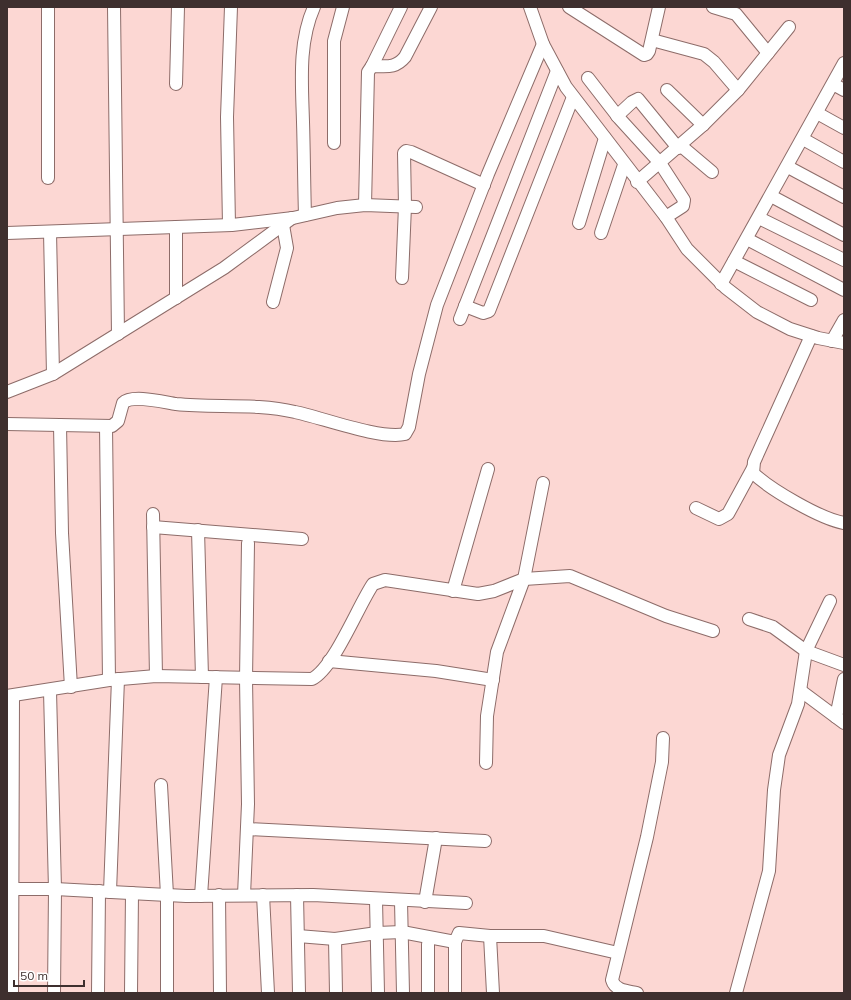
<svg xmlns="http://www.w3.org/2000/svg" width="851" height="1000" font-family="Mulish,sans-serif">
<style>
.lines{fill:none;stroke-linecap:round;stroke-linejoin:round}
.minor-casing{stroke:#8d6c69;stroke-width:14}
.minor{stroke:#fff;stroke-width:12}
</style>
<rect width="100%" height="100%" fill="#fcd7d3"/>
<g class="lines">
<g class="minor-casing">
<g id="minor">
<path d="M48,7V178"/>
<path d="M114,7L118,334"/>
<path d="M530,7L543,44L566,87L666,217L687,249L726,288L757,312L790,329L818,338L844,343"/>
<path d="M569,7L644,55L647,54L649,51L659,7"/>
<path d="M713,7L736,14L768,53"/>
<path d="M652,40L704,54L714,62L738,90"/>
<path d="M372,66L401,7"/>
<path d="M588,78L619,118L660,163L684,200L683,206L666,217"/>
<path d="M176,84L178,7"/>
<path d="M833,84L844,90"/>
<path d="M667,90L703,125"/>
<path d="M817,113L844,128"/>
<path d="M617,116L632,102L638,99L678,148"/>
<path d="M803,139L844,162"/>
<path d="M334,143V41L343,7"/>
<path d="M680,145L712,172"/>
<path d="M788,167L844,197"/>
<path d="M637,182L703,125L738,90L789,27"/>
<path d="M771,196L844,235"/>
<path d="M365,205L368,72L372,66C386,66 395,69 405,57L431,7"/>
<path d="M305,215C304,184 304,153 303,122C302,84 298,43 314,7"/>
<path d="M759,218L844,260"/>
<path d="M579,223L605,138"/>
<path d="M229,225L227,117L231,7"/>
<path d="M50,232L53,374"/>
<path d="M7,233L232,225L293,218L337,208L365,205L416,207"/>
<path d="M601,233L624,165"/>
<path d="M747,239L844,290"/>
<path d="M734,261L811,300"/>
<path d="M402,278L405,206L404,153L406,151L411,152L484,185"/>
<path d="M721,284L844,63"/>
<path d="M176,298V227"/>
<path d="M273,302L287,248L283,225"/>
<path d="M465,306L483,313L489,311L573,97"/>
<path d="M460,319L557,71"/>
<path d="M811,336L754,462L753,473C771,490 821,519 844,523"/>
<path d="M832,341L844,320"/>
<path d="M7,392L53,374L224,268L292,218"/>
<path d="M7,424L112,426L118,421L123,403C132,394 163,402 176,404C215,408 256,403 295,412C320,417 381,440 405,434L409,427L419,374L437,305L488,174L543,44"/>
<path d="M60,425L62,533L71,687"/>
<path d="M106,426L109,680"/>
<path d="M696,508L719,519L728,514L753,468"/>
<path d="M153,514L156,676"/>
<path d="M153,527L302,539"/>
<path d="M198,530L202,677"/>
<path d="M453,591L488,469"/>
<path d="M749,619L773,627L806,651L844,665"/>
<path d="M329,661L436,671L493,680"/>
<path d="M50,691L55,889L54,993"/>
<path d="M801,691L844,723"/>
<path d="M7,696L109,680L156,676L312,679C334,668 358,606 373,584L385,580L478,594L494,591L524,579L570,576L666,616L713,631"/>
<path d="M836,717L844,679"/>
<path d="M486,763L487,716L497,652L524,579L543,483"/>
<path d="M161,785L167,895V993"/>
<path d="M247,829L485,841"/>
<path d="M7,889H55L186,896L313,895L466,903"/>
<path d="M110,892L118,679"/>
<path d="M219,895L220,993"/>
<path d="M244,895L248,804L246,679L248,543"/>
<path d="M263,895L268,993"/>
<path d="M297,895L299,993"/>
<path d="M201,896L216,677"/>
<path d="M376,900L378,993"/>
<path d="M401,901L403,993"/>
<path d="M425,902L436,838"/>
<path d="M298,936L335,939L377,933L402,932L455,942L459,933L490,936H544L618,953"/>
<path d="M490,936L493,993"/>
<path d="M335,939L336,993"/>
<path d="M455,942V993"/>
<path d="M428,944V993"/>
<path d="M12,993L13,696"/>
<path d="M98,993L99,891"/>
<path d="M131,993L132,893"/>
<path d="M637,993C628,991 615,991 612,980L647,837L662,762L663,738"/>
<path d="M736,993L769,871L774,790L779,755L798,704L806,651L830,601"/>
</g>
</g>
<use href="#minor" class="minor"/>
</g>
<rect width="851" height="1000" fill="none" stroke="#3e2f2e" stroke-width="16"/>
<path d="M14 980v6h70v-6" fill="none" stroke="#3e2f2e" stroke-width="2"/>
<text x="20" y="980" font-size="12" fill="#3e2f2e" stroke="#ffffff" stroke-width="3" paint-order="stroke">50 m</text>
</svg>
